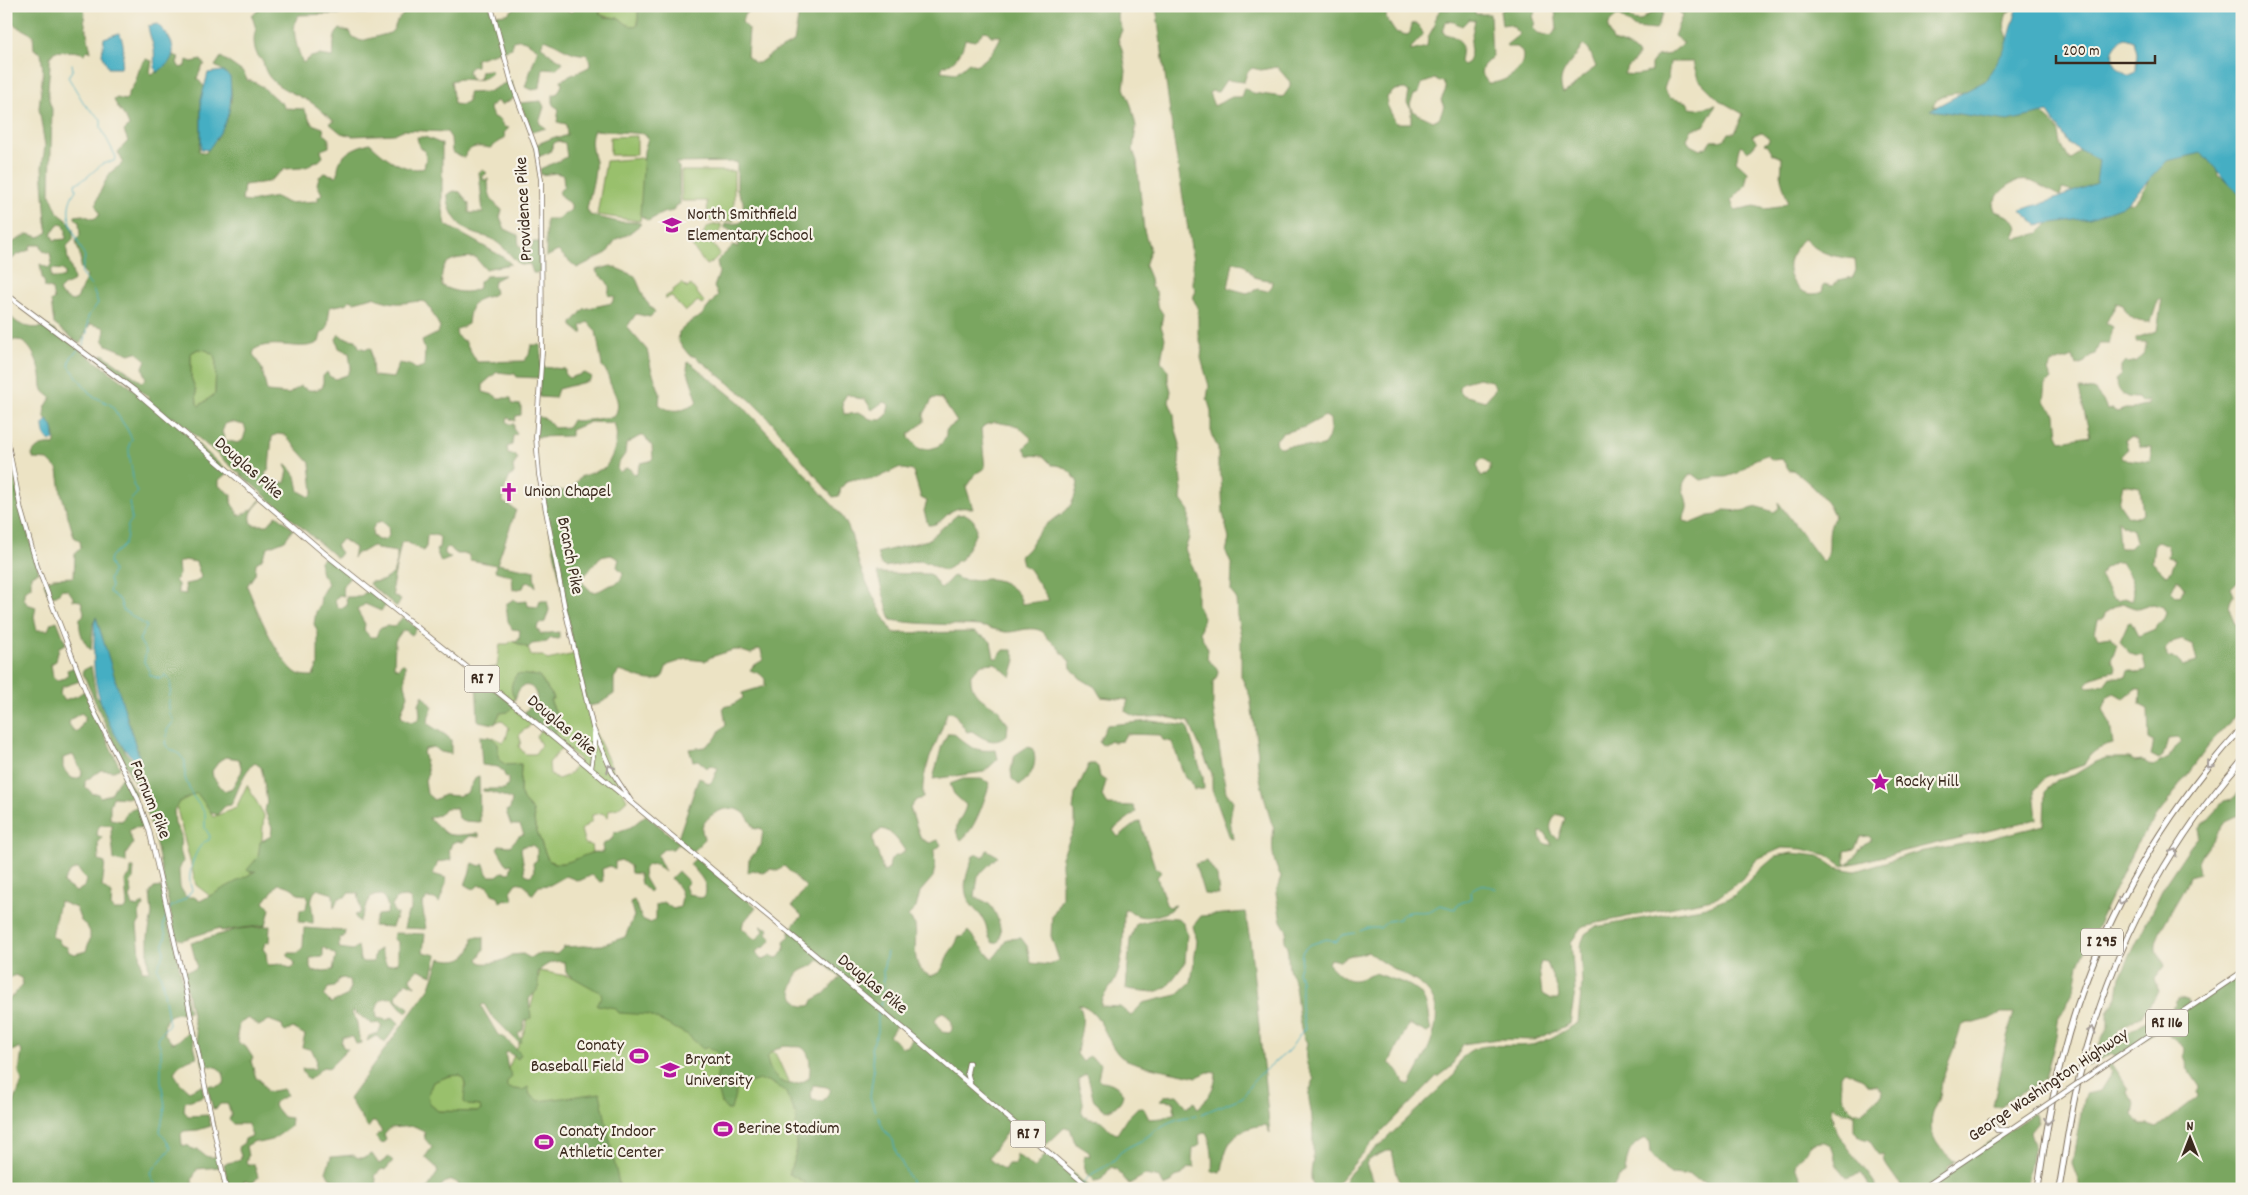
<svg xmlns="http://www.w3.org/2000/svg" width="2248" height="1195" font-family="Dekko,sans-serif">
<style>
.green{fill:#99c06c;stroke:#6a7545;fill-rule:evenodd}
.forest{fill:#7aa660;stroke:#5a683f;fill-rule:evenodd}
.water{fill:#44aec3;stroke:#406c70;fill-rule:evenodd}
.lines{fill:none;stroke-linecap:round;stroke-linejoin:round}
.stream{stroke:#44aec3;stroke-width:1}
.secondary-casing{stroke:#796b58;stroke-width:5.5}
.primary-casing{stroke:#796b58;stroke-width:6}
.highway-casing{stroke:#796b58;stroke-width:7}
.secondary{stroke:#fff;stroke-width:4}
.primary{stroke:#fff;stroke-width:4.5}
.highway{stroke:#fff;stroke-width:5}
.primary-bridge-casing{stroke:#796b58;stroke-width:6;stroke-linecap:butt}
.primary-bridge{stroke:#fff;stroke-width:4.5}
.oneway{stroke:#a79f9a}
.labels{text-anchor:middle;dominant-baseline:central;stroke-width:4.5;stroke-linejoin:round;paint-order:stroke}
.shield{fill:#f7f3e8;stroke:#73665b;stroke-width:1}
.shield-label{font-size:16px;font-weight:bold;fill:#3b2a1e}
.street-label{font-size:18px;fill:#3b2a1e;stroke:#f7f3e8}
.poi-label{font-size:18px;fill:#3b2a1e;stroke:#f7f3e8;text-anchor:start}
</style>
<rect width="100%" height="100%" fill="#f7f3e8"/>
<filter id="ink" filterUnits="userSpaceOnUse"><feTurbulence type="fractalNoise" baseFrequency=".02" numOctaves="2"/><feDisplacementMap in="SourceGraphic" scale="10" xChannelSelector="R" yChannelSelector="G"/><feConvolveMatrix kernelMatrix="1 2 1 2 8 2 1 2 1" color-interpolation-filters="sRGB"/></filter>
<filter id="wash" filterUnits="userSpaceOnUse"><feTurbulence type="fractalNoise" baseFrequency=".0096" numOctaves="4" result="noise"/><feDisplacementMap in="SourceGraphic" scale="20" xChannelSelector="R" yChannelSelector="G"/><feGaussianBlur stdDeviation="1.12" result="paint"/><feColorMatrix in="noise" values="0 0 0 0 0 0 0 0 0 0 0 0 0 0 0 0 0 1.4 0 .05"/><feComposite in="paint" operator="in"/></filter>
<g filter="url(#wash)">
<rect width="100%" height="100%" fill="#ece3c4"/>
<g class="green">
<path d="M607,6H636L639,11L638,26C628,28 626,23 618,19C611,15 606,19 599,13Z"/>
<path d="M637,136V155H610V137Z"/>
<path d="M641,158L647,162L640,221L597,215L606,161Z"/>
<path d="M681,171H734V221H708L707,201H682Z"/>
<path d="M721,224V230L711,242L720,254L711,263L706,265L691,245L702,241C704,227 708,225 721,224Z"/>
<path d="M682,283L687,288L691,285L705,303L702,305L698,301L685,312L671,296L666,299L665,297L673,292V290Z"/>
<path d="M198,349L206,350L214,355L216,363L215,394L199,406L197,404L196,391L191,377V353Z"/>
<path d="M512,641L528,648L531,656H543L547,660L575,654L594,730L627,800L618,808L609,810L608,817L602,813L592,815V821L581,830L585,844L591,845L592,852C581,859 560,868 548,860L535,827L533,811L523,800L520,792L521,764L506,765L498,760V744L491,738L493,737L503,742L506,739L509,727L501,720L495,723L500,713L514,706L533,721L527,729L523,730L519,736L521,741L519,747L525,754H535L541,745L536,736L555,711L550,700L554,697L545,686L532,674L512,693L515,699L512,703L478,676L483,669L497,667L500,644H508ZM563,746L580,760L569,775L558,779L550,774L549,763Z"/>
<path d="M247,785L264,815L260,862L249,896L224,907L196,885L174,797L199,786L213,817L236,808Z"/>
<path d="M540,971L664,994L775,1053L796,1098L808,1189H522L503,1118L508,1069L525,1030Z"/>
<path d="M460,1075L464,1080L468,1105L481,1106V1111L477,1112L438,1111C425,1101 427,1096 433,1082L449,1076Z"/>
</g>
<g class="forest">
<path d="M6,6H85L84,19L91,52L88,50L84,54C73,49 66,53 55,51L50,57C51,74 44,92 52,109L50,194L58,213L67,220L73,229V240L67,246C66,262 73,268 74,281L64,286L59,291L62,296L72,301L77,299L87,276L80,267C83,256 77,251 76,240L80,235L79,222L75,218V216L83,215L93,219L99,216C100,211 97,210 96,205C96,199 107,177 111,172C115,168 120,167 123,162L118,152L128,141L124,131L129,126C126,115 118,110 114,100L117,98L125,100L128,97V93C139,82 136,68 146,59L152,61L150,73L153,75L170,54L179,57L177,63L180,68L186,66L187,60L192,62L201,60L205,65H203L197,78L209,93V97L201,98V138L199,151L206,153L210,144L216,140L229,114L226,112V104L231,103C232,89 231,73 215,66L221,57L244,73L247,80C264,83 269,96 283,104L284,108L304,109L312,124L323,128L324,134L329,138V147L321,150L323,157L319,161L313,162L309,166L301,168L285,169L268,182L244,185L242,201L250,202L276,197L287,203L318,201V197L322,194L317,184L319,177L325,173L336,176L338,174C336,155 354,147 370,143C383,156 404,173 424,168L426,158L424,150L419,147L417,137H425L442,144V205L446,225L503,257L511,264L485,269L475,257C452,258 439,259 442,286C454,292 468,295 479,288V282L486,276L504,275L495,280L493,285L495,293C489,298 486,296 480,299C470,303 469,315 468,324L456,330C456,336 460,340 465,341L477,362L524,361L529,355L531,345H541V367L565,369V375L569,378L585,373L592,377L589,381L558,389L555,398L539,397L540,378L517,377L515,374L497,372L483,384V392L494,395L498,398H511L512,404L521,405V415L516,416L515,421L508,418L507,421L509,424H514V430L517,434L513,436L512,445L507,447L508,454L515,455L518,459L513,466L514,474L510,476L504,490L503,502L516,510L497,564L536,571L534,574L536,587L531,582L525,583L523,588L513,590L512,576L495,571L496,565L470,560L468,554H457L448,547L445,550V554L451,558L441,562L436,550L439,548L440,538L438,536L430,534L427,536L426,547L423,551L405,541L401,543L392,587L394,596L401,600L397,607L369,584L370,582L382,581L393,574L397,561V552L377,549L372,546L362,552L357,553L353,558L355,548L342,539L336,546L341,553L337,558L173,416L172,420L228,472L219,480V486L232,495L231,502L239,516L253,509L260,500L261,501C254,508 247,515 253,525H268L277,515L293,529L285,540L268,547L261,560L256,563L255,574L247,586C257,610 275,654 294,671C299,676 306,676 313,676L318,665V633L314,624L316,612L320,605L321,595L328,583L320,571V561L325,556L351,576L342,587L344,596L339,595L335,600L337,607L342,608L347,606L346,597H360L368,590L387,604L381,611L365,604L357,610L365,624L364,630L370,637H376L379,629L387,626L394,627L403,617L417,628L412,635L405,630L402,631L395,641L394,666L398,669L402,663L405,665V685L408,695L401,713L402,718L411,722L417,721L420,716L419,704L423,695L433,707L429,715L428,724C436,730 445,733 451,740V754L441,752L433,747L425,749L423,752L428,773L425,780L427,794L434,800L444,795L458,796L467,793L476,777L479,776L480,822L463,821L458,817L456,808H445L439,815L430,817L429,819C436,823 441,830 445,833C455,838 469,833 479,834V837L470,836L463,842L457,841L452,843L449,851L452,860L438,862L433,874L446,878V883L439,903L435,899L427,898L422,904L426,929L404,928L408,912L411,911V899L406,897L397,898L392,906L393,911L397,914L392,927L373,926L377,915L386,914C390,907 386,901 382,895L371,896L359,922L354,915L359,914L361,910L358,893H348L345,897L339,898L334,908L333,894L317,889C307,899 314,911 313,923L299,922L300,910L306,909L308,898L306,895L298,894C293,887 287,885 278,884L264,902L270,909L266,925L221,931L220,928L182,940L176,938L156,844L146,807L101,715L82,671L91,666L96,696L103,703L122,739L125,752L137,764V759L96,617L93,624L91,650C83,643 78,629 80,618L83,616L84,612L81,601L73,600V597L68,590L62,589L58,594L50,598L44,583L53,578L74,577L75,553L81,548L80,541L74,537L61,492L58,470L48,460L34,459L32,455C35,446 45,444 54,445L55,443C57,417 33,423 51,398C49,395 44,393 43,390C41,386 42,379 41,375C38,359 25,329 6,344V315L9,314C18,327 32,330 48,326L148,400L150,398L98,358L103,354L142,382L146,379L143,367L146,360L136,352L130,354L107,345L103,340L105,330L103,327L90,324L80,344L54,324L51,301L54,300L52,289L44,287L45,284L42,277L40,264L48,268L52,264L50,253L43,251L41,245H31L29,250L17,255L6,264V244L8,245L28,234L40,237L48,232L46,222L42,167L45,146L39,108L43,71L41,53L34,49L33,35L11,23H6ZM58,224L64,225L66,231V239L54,240L51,234ZM54,269L63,270L65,273L63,278H51V270ZM373,297C379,300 395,304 401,303C410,303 417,300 426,302L428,305L440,327L438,333L422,341L425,351L424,366L416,369L410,365L399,363L393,378L373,376L371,348L365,349L359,347L356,340L344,338L339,334L336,339L339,348L349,353L351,368L347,375L335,379L329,376L327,372L323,376V387C313,392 309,391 300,386L289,394L267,392L262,369L253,354L255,349C275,338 303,353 319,342L321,334L327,329L330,307L345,304L350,300L354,302ZM198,349L206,350L214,355L216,363L215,394L199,406L197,404L196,391L191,377V353ZM231,422L244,425L246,430L243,440L238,443L225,440L222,432L225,424ZM277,434L285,435L310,463L313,492L310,497L299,491L296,476L289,466L285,465L288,471L285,483L269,480L265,474L269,468L272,437ZM381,521L388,526L389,536L384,540H378L373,536L372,530L375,524ZM184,560L196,562L201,577L196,582L185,584L186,594L178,593V584L175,581L179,574L178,563ZM226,757L239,759L242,771L232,788L224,791L213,777L212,771L220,760ZM255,763L261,767L263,775L267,802L265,811L272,828L271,836L260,842L258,857L247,870L250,872L256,871L200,901L194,897H186L180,887L179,870L183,861L180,850L181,835L175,824L174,811L179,802L197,793L211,812L217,815L225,806L231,805C238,792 243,770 255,763Z"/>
<path d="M262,6H400L388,8L376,13L299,15C289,25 298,52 303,63L311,57L319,55L333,57C335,48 331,36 340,29L350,32L353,37L361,41L390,33L394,29L397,21L407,10L408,6H490L493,15L507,14L517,6H564L566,10L572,12L578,6H607L599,13L604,17C608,18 614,17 618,18C626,22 627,28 638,25V11L636,6H756L744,15L742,22L749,29L747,56L755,63H759L774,52L794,42L800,6H1118L1117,17L1122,30L1118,39L1122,49L1126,71L1124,88L1131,105L1136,126L1133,150L1137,161L1144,230L1150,250L1145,266L1150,278L1151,287L1156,291L1157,305L1163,314L1161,326L1165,338L1161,361L1168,371V380L1171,391L1169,402L1174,414L1175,426L1180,444L1179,463L1182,490L1181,500L1189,511V538L1185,549L1197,580V604L1203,617L1200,633L1208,649L1207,659L1216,667L1218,671L1217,676L1213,682V707L1226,792L1233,801L1230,819L1233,839L1230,838L1212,789V774L1189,722C1181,720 1173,718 1164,717C1147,715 1141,722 1125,711L1128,700L1101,697L1095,687L1080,678L1071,668L1070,662L1053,642C1046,639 1046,632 1039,630C1027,626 1016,633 1005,632C997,630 987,627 979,626C950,624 921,625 891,620L877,573L930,574L941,589L953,576C973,588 989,569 1012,588C1018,593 1020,596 1022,604L1049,600L1029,569L1022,564L1020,556C1033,547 1031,542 1039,532C1058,510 1071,520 1078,483C1073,473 1064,464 1052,465L1043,456L1028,455L1024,448L1030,442L1031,438L1018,426L995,422L985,425L981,429L985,468L975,474L966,487L973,509C945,502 947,526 928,525L924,511L927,501L921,498L913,471L898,468L878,478L864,480L855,479L847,481L841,488L839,496L833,497L768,418L749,399L696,357L689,355L678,341L679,332L689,323L701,316L718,295L714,287L719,273L717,261L733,246L738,247V235L724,227L725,224L740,223L744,218L743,201L737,189V162L675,163L679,167L680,204L675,206L673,211L663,213L648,221L640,215L644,151L648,138L645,134L594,130C589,140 592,151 595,161C597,171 589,198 587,209L590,215L618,222H637L641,224L627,235L616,239L607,253L577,268L558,251L546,257V219H557L571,210V204L563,199L559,192L564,186L563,175L556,173L541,175L540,169L567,157L565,143L558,141L554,143L550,152L538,157L535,145L555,137L559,138L567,135L566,124L557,122L559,109L553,105V95L558,93L562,85L561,80L589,67L591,61L586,54C572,56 558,44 545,39L541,45L547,52L563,62L557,69L543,68L540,87L533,90L525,87L538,49C530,44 522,36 512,42V48L476,59V66L471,67L468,71L470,78L474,80L479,79L481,71L489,70L492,72C477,87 467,75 451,81L454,104L462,105L468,102V93L488,92L511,80L516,97L501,105L497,101L489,107L493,117L499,119L504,127L509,128L504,133L505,138L490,148C478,146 469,145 464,158L452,152L451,138L447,132L403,130L394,134L353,136L341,133L329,123L334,121C326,116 320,108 312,103C293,91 266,87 263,61C254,56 252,39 256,29L252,16ZM984,31L988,32L991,36H1001C996,48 987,61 975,65L969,62L956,73L941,71L943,66C955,64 963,51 965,39L975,41ZM847,394L856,398L865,399L872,410L883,402L887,403L889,405L887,415L881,420L870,419L861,413L844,414L842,402ZM933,398L942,399L957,422L946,430C947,446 933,450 920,449L909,438V434L924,422V414Z"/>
<path d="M1156,6H1387L1386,18L1395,32L1407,35L1410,33L1412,24L1417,23L1423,35L1411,48V51L1427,47L1428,37L1435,25L1434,20L1441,8L1448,10L1449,6H1475V14H1490L1492,57L1483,66L1481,73L1488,83C1504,84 1528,69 1522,51L1517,47H1508L1506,45L1520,34L1516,31L1514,27L1508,24L1502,25L1500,11L1511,6H1534L1536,11L1533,16L1535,22L1533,28L1538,33L1551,36L1557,29L1555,10L1556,6H1627L1626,10C1629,18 1632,21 1640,21L1649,14L1655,12V6H1663V14L1656,30L1635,28L1618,15L1610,22L1608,28L1613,41C1623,45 1633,46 1638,55C1634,64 1626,67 1624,74C1633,75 1643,75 1651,71V64L1657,56L1670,54L1684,43L1674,36L1682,16L1677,6H2018L2007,13C2001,30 2007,29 2009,44C2001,52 2002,63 1996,73C1993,78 1983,85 1978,88C1965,97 1939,88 1933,106L2041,113L2055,125L2059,133L2061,145L2069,159L2072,160L2080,149L2098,155L2102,176L2087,195C2074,195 2073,191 2062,189L2060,196C2040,187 2026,171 2005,188C2000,192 1995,199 1993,204L1995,211L2008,216L2016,222L2018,228L2014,238L2018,239L2039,233L2058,214L2100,205L2132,203L2141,195L2158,162L2202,151L2217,170L2218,176L2242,187V577L2231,588L2234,595C2226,606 2230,613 2235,624L2238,625L2242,631V708L2207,748L2136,845L2079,964L2075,987L2063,1012L2059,1015L2056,1037L2045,1079L2009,1099L2002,1107L1993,1106L2007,1037L2014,1013H2001L1989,1019L1975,1023H1967L1961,1026C1957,1045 1947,1062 1942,1081C1941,1087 1941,1094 1939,1099C1934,1109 1929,1121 1932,1132C1936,1146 1945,1153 1955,1162L1948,1167L1947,1172L2034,1113L2038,1122L2030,1132L2034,1144L2026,1189H1903L1884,1162L1883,1154L1879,1155L1869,1140L1861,1138L1854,1131V1113H1843L1832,1105C1828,1138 1864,1162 1878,1189H1872L1860,1173L1847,1178C1843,1173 1836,1166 1835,1160C1833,1143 1826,1138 1810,1145C1801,1164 1788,1154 1801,1181L1789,1183L1791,1189H1728L1695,1179L1689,1174L1682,1175L1671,1174L1665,1170L1651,1154L1650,1142L1645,1138C1628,1146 1627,1157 1625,1174L1618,1178L1613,1189H1396V1187L1402,1185L1397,1175L1392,1151H1386L1368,1160L1366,1164L1374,1185L1388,1189H1340L1351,1172L1455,1074C1464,1032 1507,1051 1535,1044C1550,1040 1565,1030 1578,1023L1582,983L1580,947L1585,934L1595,927L1706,907L1732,897L1756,873L1776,856L1792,853L1819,856L1835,867L1855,871L1918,852L1980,841L2044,825L2045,791L2057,780L2074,775L2095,762L2106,758H2128L2135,761L2142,760L2152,766L2169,758L2172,751L2182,742L2178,738L2168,739L2163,756L2159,759L2151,755L2154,742L2149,739L2148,709L2140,705L2141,689H2135L2124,698L2114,693L2108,696L2103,709L2110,724L2113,744C2098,748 2091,751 2084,765L2045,778L2034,790L2037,819L1843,866L1827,855L1802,849L1782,848L1757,859L1742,879L1717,898L1583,926L1571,942L1575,991L1570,1024L1535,1040L1498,1039L1463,1044L1451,1067L1438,1077L1437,1076L1378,1136L1332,1189H1315C1308,1179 1312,1169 1313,1159C1313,1146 1313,1132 1312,1120C1312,1111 1308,1103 1309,1093C1310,1088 1313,1084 1314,1079C1306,1066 1304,1057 1307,1043C1296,1026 1299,998 1293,978C1292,975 1289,971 1289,968C1287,957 1290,951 1284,941L1287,931L1281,921L1276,893L1281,876C1272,862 1271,845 1274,829C1269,819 1254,760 1258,754L1250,696L1241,676V636L1237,616L1236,598L1231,592L1232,566L1226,552L1229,539L1223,513L1221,476L1218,467V448L1211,434V411L1207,398L1209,386L1201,358L1202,348L1198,335V309L1193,298L1196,290L1193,285V261L1173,135ZM1469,19L1475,20L1470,44L1471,52L1468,62L1463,65L1460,62C1461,51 1466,43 1454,37C1449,34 1447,36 1443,32L1446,21L1454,22L1462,26ZM1583,45L1589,49L1596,67L1582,77L1572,88L1563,93C1554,73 1575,61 1583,45ZM1670,62H1693L1698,79L1719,100L1743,114L1735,133H1729C1724,143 1720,140 1711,141L1707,147L1700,150L1690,145L1687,139L1692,129L1704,126L1716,105L1697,109L1690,108L1687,102L1670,98L1664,89L1668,77ZM1277,67L1290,82V87L1283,97L1253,93L1244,88L1241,97H1232L1214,106L1209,93L1212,91L1218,92L1226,80L1244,82L1247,73L1252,68L1261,70ZM1435,79L1443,82L1446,89L1441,100L1444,107L1439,118L1433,121L1412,111L1410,104L1414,95L1419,93L1421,84ZM1405,89L1409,92L1407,103L1411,110V123H1396L1387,105V97L1395,90ZM1761,132L1769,138V141L1764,144L1768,145L1773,154L1782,158L1781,179L1788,202L1779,207L1765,209L1755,206L1735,210L1731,201L1745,186L1748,172L1736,161C1738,156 1738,148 1741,145L1747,151L1752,148L1757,142L1752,136ZM1805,238C1817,254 1836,257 1855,259L1856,270L1853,277L1839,280L1832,286L1824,284L1822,292C1799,302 1780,272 1793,253C1798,246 1797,243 1805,238ZM1233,262L1244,264L1254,277L1272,281L1271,288L1267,291L1258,289L1247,293L1228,288ZM2162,299L2157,331L2136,338V342H2146C2147,350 2142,356 2137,361L2127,363L2125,361L2121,366V375L2115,380C2120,394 2123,398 2138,398L2141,403L2148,401V405L2133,409H2125L2117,412L2112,409L2107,410L2103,401L2094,390L2079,389L2090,436L2061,441L2058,435L2056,414L2044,401L2046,384L2051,379L2048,371L2051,364L2073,357L2076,366L2083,364L2090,356L2095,354L2099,344H2109L2113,327L2106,323L2117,302L2123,304C2127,318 2137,323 2151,322L2158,300ZM1479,378L1491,381L1495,386L1494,391L1485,401L1463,395L1459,391V387L1464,382ZM1325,416L1330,419C1331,428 1330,439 1323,446C1309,450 1295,441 1282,448L1277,445L1276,440L1282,433L1305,427ZM2131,437L2136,439L2140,447H2152L2150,462L2123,459L2121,455L2128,449L2125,440ZM1766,455L1773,460L1782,459L1789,470H1793C1811,484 1825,496 1835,517C1823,532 1835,552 1823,562L1778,502L1779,508L1774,512L1758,507L1741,511L1724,510L1717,515L1709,516L1692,523L1684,521C1683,515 1688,511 1687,505C1686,491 1677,489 1689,475L1693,474L1701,480L1716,477H1726L1738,473L1754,460ZM1484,459L1490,464V471L1487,474L1481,476L1477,465L1480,460ZM2123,484L2140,487L2143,514L2139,517L2128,516L2119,503ZM2117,520L2121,525L2133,530L2136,541L2129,548H2119ZM2158,541L2167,545L2169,551L2168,557L2175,559L2170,572L2166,575L2152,562L2154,545ZM2115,562H2121C2128,574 2138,586 2132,600L2125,597L2119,600L2112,597L2100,576L2103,569ZM2177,579L2184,588L2180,596L2175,595L2171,591ZM2122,603L2138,609L2153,604L2163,607L2166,613L2163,621L2158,623L2155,629L2138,636L2131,622L2128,623L2120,641C2125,649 2132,659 2143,655L2146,671L2138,673L2128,670L2126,677H2110L2104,685L2089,687L2086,685C2094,674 2103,673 2115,671L2116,668L2111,660L2117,645L2111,636L2098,638L2095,632L2098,620L2103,618L2106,612ZM2182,640L2193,645L2197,662L2183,666L2177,660L2169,658L2165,651L2168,644ZM1556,815H1560L1565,818L1558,839C1548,832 1549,824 1556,815ZM1540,832L1546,834L1552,845C1544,845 1539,840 1540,832ZM1869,836L1872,840L1864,844L1849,864H1845V851L1855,849L1860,837ZM1368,951C1382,965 1400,971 1417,982C1457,1007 1425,1055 1410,1085L1404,1083L1397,1069L1389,1063L1409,1024L1427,1033L1431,1030C1428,1021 1429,1012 1425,1002C1418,982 1392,981 1375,973C1351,984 1346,983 1328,963L1330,959L1340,961C1350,952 1357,957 1368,951ZM1541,962L1547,963L1558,990L1559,999H1551L1542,994L1539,968ZM1845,1071L1863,1079L1868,1085L1877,1086L1883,1091L1882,1095L1861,1112H1854C1842,1102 1839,1090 1840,1075Z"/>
<path d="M541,101L544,107L539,123L546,128L532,132L520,103Z"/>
<path d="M483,170L487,173L483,176V180L488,179C488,193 490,201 502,210L500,217L505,229L518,235L519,246L523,249H531L533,242H541V273H533L530,264L520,265C511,256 502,244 490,238C484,236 477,235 471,232C457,226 447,209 448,194L454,191L460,192L469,204V213H483L479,172Z"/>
<path d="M611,266L635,276L645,300L655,312L650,317L636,314L627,327L647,350L651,368L660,393L659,404C669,414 686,411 696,403L697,399L687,369L688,361L739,402L812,481C822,497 838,507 846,523C853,536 855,550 859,564C868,588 880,610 893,633L974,632L988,639L991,642L994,658H997L1004,650H1012L1016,660L1011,677L995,663L982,664L971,674C969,694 984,701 1000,710V714L1008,724L1007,735C995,747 982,738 972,731L967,732L954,713L947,712C940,741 920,767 923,798L916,800L910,808L921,839L930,843L938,840L941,845L934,851L935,867L933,877L920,892L916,908L908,916L915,925C918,943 908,968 931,976C944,972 943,966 948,955C952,948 956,946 958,937H962L968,931L992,959C999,953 1002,946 1007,939L1021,938L1027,946L1031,963L1050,965L1059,960L1051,936L1052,916L1062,898V857L1075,827V812L1073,810L1075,794L1089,764H1095L1098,767L1100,777L1106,781L1102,796L1108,805L1133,806L1136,812L1113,830L1118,837L1136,823L1140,822L1155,867L1161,872L1157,877L1166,904L1169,907L1175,905C1169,914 1150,919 1139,916C1133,914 1131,910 1124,910C1123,932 1125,960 1115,980C1110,991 1100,995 1101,1006L1120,1007L1131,1016L1143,1003L1177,995L1191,982L1197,941L1193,926L1201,916L1245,912L1250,940L1270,1133L1266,1125C1243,1127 1229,1135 1224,1158C1223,1163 1223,1168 1221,1173L1212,1171C1213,1157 1212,1144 1206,1132L1199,1135L1200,1145L1193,1149L1192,1160L1195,1167L1188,1168L1182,1175L1175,1177L1171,1183L1164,1186L1160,1178L1145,1175L1129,1184L1116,1169L1111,1167L1101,1180L1094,1181L1086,1173L1083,1160L1085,1156L1090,1157L1089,1152L1075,1143L1070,1128H1064L1044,1147L1013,1123L989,1157L990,1160L1004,1170L1008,1164H1016V1154L1035,1168L1048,1151L1091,1189H805L804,1182L789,1174L796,1152V1115L785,1091L768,1081L759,1080L743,1085L736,1090L731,1110H727L722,1104L716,1081L720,1062L716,1051L708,1047L703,1049L688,1035L649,1015L619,1013L615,1008L597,1005L596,1004L602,997L601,993L569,975L566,973L565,962C555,960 545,964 538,972V983L540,987L529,999L531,1018L525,1021L523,1030L518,1034L522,1042L519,1043L490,1014L484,1004L481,1006L498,1035C509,1039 513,1047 521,1054L518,1059L508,1052L505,1053L508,1069L512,1076L507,1082V1088L523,1090L528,1087L530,1095L539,1101L600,1093L620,1189H459L458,1183L452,1180L444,1183L439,1189H427L438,1172L436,1167L425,1157L432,1147L425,1139L424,1131L414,1126L390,1128L384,1135L386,1140L382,1144L375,1137L382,1131L375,1122H372L368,1128L349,1099L430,987L440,958C458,963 472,959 473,937H484V949L478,959L481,963C491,964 504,962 511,955L523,954L530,958L536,954H557L564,947L601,945L625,937L634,916L630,902L634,900L642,919L651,923L656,919V905L663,902L673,909L680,907C684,891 681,891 671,878L678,871L689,882L685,886L688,894L694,895L699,898L704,897C711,884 697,873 690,864L696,858L756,907L743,923L742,928L753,938L757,939L764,931L761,926L769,929L767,933L772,939L765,947L760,948L756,953L762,960L768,958L770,955L776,958L779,957L785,949L784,941L790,936L789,934L794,924L802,916L792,906L806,887L784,866L778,871L771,869L762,873L753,870L748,873L749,860L761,845L763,830L760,828L755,829C751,823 747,814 741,811C728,804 708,813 702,827C701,831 704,835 704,839L692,853L678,843L673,849H664L657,855L665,872L656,864L647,865L643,871L644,878L651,890L649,892L641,884L639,874L631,873L630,866L621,860L615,862V869L610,866L602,869L603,881L600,882L592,875L579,881L566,876L550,885L539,886L532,895C527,890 527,881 516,883L511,890L513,900L511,901L505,899L500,902L498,896L492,894L488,886L479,885L474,889L465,885L473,863L480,866L484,864L487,874L490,876H497L502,872L510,873L512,864L507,865L497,848L499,845L510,846L519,836L524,834L520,825H511L506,811L510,809L512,800C504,796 491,791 483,791V789H505L508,785V778L505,776L503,771L498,767L482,765L480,736L491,737L498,744L499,760L506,765L521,764L520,792L523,800L533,811L535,827L548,860C561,869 578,857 591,853C594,851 599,853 603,852L602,845L612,839L614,833L631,827L646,815L677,841L699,777L709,784L713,780L718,768L710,765L707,768L698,760L693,761L689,749L705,747L716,738L720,730L726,725L723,707L732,705L743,698L742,693L765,686V679L760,674L750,670L753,666L763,660L761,650L758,649L751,654L739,650H733L711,657L705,661L687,659L668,665C665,668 665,672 663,676C655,687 629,673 619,671L614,678V694L599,704L588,706L575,654L542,490H559L563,491L571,489L580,477L605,468C614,455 620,438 614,423L590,422L571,430V436L536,437L537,416L546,419L554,428L568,427L572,420C579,423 603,417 614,417C622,404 615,395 610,383C608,377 607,370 602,366L596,331L588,322L581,326L583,333H581L572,326V323L584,309L612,303L615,297L608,295C612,283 605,280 597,273L596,270ZM640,436H644L652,446L653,458L650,461L641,463L636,474L633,473L628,467L620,472L617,469L618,464L625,454L626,444ZM611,555L619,559L617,567L623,573C620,584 617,583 608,586C602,589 599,592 592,592L582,582V579L600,557ZM882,829C892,831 900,843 905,851C894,860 891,852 889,869L884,872C881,868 882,865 880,860C878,850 872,849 873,836ZM532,845L537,849V860L533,863L534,872L530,876L525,874L521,849L523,846ZM819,959L840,977L824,994L813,1000L811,1005C798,1010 794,998 791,989C795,984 794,978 798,974C804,967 811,970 819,959ZM1078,1004C1103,1010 1104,1040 1120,1056C1130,1065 1182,1073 1197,1077L1208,1072L1216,1073C1216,1089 1207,1097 1198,1109L1194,1102L1187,1107L1177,1095L1164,1096L1160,1100L1173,1101L1175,1113L1162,1118L1149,1119L1144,1109L1138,1107L1127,1118L1117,1134C1109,1132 1105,1122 1099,1120C1094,1119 1088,1120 1084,1116C1079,1110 1084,1107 1083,1102C1082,1093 1077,1087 1079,1079L1086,1074L1088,1077L1094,1101L1106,1111C1114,1109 1122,1103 1123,1094C1119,1086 1110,1081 1101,1081L1098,1078L1101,1064L1089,1056L1083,1062L1077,1054C1078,1038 1088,1017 1078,1004ZM942,1012L945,1013L952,1022V1030L949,1033L942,1032L935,1022L936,1018ZM897,1024L913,1038L907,1047H902L889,1036ZM784,1045C792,1048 795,1046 801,1047C811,1051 811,1069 809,1078C790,1092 770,1081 767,1058L770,1053ZM460,1075C469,1085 464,1092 464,1102L468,1105L480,1106L481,1110L477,1112L438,1111C425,1101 427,1096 433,1082L449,1076ZM813,1085L827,1087L831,1090L823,1101L812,1100L811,1092Z"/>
<path d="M6,433L20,505L39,572L31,575V587L24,591V599L27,604L36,607L34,617L37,630H48L51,623L57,621L66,644L59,647L56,661L51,664L53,677L57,680L66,678L68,675L67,670L75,667L80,681L62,687C59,692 60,697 64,700L77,696L84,691L120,768L114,771L101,770L85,781V786L93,794L97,793L100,797L111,794L118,781L125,775L136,795L127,798L113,797L110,805V819L122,821C129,808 125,812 139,806L146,827L133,828L129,831L133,844L126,854V863L114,860L111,831L113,825H101L98,828L97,835L102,838L98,843L99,861L105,863L102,887L112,894L111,906L113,910H123L127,907L125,880L130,876L131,868H134L133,879L130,883L132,893L130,897L133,906L138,907L143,903L144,906L139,912L140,921L137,926L142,971H150L148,964V936L152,914L150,893L154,888L161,887L170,932H172L189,1012C172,1014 164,1013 164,1033L172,1043C178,1042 182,1038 186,1033L191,1032L197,1057C188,1059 177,1065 174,1073L180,1083L189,1091L202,1085L204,1096L185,1102L184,1111L188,1116L208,1115L211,1126L198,1130L184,1131L181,1134L182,1145L189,1146L193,1150L198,1149C203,1156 209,1159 217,1156L220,1167L197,1169L192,1180L193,1186L189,1189H6V1109L13,1105L22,1082L19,1072L22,1051L18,1048L6,1054V1000L14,995L23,984L21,978L15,975L6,980ZM81,713L86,717L78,732L74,731L69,724L70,720ZM73,755L82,772L81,777L74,779L69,776L63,768V758ZM77,868L86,880L84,887L76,892L63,883L69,873ZM59,901L76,908L81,921L87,926L90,932V939L86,951L75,954L69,952L67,947L61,945L58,939L52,937Z"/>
<path d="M965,514C988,525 969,544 961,560L956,561L952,566L944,571L928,563L919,561L885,567L881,565L877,553L928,540L957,515Z"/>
<path d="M514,599L517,602L527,601L528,606L538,607L540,601H547L549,610L545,622L538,624L537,629L541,634L559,632V639L551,638L547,642L532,644L528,648L512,641L519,640L520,630L512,629L508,621L506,604Z"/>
<path d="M517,674L539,676L554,698L550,700L555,711L556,740L524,713L537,698C535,690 532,684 523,686L518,691L515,699C509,690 511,682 517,674Z"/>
<path d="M476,676L514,706L508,712L500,713L495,724L478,721Z"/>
<path d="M1151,721L1187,726L1203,777L1204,789L1194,790L1191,782L1185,778L1172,742L1163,740L1160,735L1126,734L1122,741L1113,742L1110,740L1102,745L1099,742L1107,725Z"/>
<path d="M948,733H953C969,746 973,752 996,750L998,759L984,772L933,779L942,745Z"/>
<path d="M1027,747L1032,748C1039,761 1032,778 1019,785L1012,779L1011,770L1015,755Z"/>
<path d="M963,779H981L990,783C984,800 976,829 961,840C949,827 964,818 966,805L954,794L950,784Z"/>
<path d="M2242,790V814L2225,822L2201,856L2198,862L2200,873L2189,876C2186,892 2153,934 2156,949C2157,955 2163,960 2165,966L2154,980L2159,992L2142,1015L2118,1030V1033L2122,1037L2159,1012H2166L2175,1005L2176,1000L2180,997L2187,999L2191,1007L2242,973V1189H2079V1183L2072,1164L2083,1101L2085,1094L2100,1091L2112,1072L2107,1064L2110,1062L2128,1089L2127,1092L2135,1104L2133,1115L2141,1125H2148L2157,1128L2198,1097L2197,1092L2200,1087L2187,1068L2188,1066L2184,1056L2185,1049C2177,1040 2168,1038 2162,1027L2116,1058L2112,1053L2088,1067L2108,1027V1012L2117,997L2120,977L2165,884L2189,848L2198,837L2200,828L2224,801L2232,799Z"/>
<path d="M987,850L998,856L978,876L975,897C979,899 985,901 989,904C996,910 1006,936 997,943H993C985,934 989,928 983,919C980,914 976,911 973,907C959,890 967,874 973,856L978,854L984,857Z"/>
<path d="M1207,861L1217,876L1219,895L1204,894L1195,864Z"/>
<path d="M1163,917L1177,918L1184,924L1187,934L1185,963L1167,987L1161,990L1153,992L1126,989L1130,940L1136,924Z"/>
<path d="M270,926L269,942L265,943L263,949L266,953L267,963L269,965L282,964L291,969L294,967L295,963L288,956V953H298L303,947L304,928L345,931L344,937L339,938V948L353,950L358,946L360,960L363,962H373L375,952L380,949L387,965L398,963V942L393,939L394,933L425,934L423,952L437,955L432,975L418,969L410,978L415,986L406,982L397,993L396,999L409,1008L407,1012L401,1008L393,998C379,996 375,1005 377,1018L387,1020L393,1017L399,1023L385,1042L376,1036L367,1041L369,1036L378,1033L382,1026L379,1023L372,1024L353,1011L352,1014C361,1024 355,1033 362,1043L356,1044L353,1037H343L341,1042L343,1047L348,1049L329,1068L323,1067L309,1080L303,1073L302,1069H315L316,1059L312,1050L302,1047L305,1035L293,1028L285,1032L283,1030L282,1025L269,1020L259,1026L248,1018L239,1024L237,1036L239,1043L246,1047L253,1058L251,1061L256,1078L260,1080L267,1092L283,1089L287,1095L275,1102L274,1106L283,1117L291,1118L290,1127L272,1140L259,1143L255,1141L246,1146L248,1156L246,1162L248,1164H254L258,1177L253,1183L244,1181L243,1189H229L224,1164L240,1160L241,1156L238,1147L244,1143L245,1139L252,1136L248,1124H233L229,1120L231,1115L228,1104H220L217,1108L213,1109L207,1086L212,1085L215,1087L224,1084C227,1070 215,1064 203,1066L183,972L195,969L197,966L191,943L238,929ZM323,947L336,955L333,970L313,972L310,968V958L323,957ZM344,978L349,981L350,987L348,995L331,1003L324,996L328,988L334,987L339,979Z"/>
<path d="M372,1154L379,1164L389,1157L393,1161L385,1170L382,1169L375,1175L378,1189H341L340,1182L330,1178L326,1172L331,1157L354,1155C360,1161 366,1157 372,1154Z"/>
</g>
<g class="water">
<path d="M2018,6H2242V196L2226,181L2202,153L2167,161L2125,205L2090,218L2037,225L2020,210L2047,202L2096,183L2099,160L2070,145L2048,112L2008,121L1930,110L1985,81L2006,47ZM2125,38L2134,41L2137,53L2136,71L2129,76C2111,67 2105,49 2125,38Z"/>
<path d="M157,24C166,32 178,46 171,59C169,64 161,69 157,73C153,64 155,58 154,49C152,41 149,34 148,26Z"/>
<path d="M119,33C126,44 123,56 121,68H108L102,54L104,38Z"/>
<path d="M223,71L230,77C233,111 228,123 208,150L201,149V99L208,73Z"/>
<path d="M47,420C54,426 54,431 54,440L51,441C44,438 43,432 43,424Z"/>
<path d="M96,617L142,766C118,748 101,712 96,683C92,664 95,643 94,624Z"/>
</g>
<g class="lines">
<g class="stream">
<path d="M72,64L73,69L68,77L85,105L101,119V128L116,157L114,161L102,164L87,177L75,184L76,190C59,213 76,235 85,257L81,274L92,287L98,303L88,317L87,333L84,344L71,357L69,366L91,395L111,405L127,429L132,439C124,448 135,473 133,485L138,492L129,502L132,520C124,527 129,534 125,542C122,550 115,551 110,557L109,562L113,571L109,580L111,586L109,592L120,600L123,610L147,626L139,640L146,651L144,662L150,671L149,675L161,679L166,675C176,686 167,696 169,708C169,713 172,717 174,721L167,730V737L165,743L167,747L179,754L185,761V778L192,795L205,813V828L210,836L209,840C197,842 188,871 190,882C190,885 191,887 192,890L185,899L172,906L168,911"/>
<path d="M1360,931L1367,928H1380L1388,921L1399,919C1407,907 1417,914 1429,911C1433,910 1436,907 1440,905L1455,909L1457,905L1471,898L1470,892C1477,883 1487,885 1496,889"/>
<path d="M881,1006L884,987L883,971L887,952"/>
<path d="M875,1111L870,1097L874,1068L871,1048L878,1032V1012"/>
<path d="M1201,1114L1243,1097C1252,1077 1271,1066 1286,1053C1294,1046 1298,1035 1305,1028L1301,1007V980L1298,972L1301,963L1302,952L1309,945L1327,939L1336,942L1342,935L1355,933"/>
<path d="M878,1116L884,1130L893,1140L896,1152L915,1189"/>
<path d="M159,1189L153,1181L151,1172L171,1148L160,1131L165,1106L161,1081V1049L157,1038L169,1024L162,980L157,967L164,955L163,944L166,936L163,924L167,915"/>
<path d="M1079,1189C1090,1170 1099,1173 1114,1160C1117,1158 1118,1154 1121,1152C1129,1145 1140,1143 1148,1136C1163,1124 1176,1117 1196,1116"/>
</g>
</g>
</g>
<g filter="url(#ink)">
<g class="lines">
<g class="secondary-casing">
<g id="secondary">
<path d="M491,6L512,84L536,149L541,180L542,352L536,437L539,475L565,609L593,728L612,772L631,801"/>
<path d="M6,434L21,510L37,566L92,707L138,799L149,830L183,978L226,1189"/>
<path d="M591,769L594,749V733"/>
</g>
</g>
<g class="primary-casing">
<g id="primary">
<path d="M6,294L134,390L323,552L519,709L927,1048L1091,1189"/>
<path d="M969,1063L967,1072L970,1083"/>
<path d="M2093,1073L2242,972"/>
<path d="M1990,1120L1997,1130H2007"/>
<path d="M1922,1189L2039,1110"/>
</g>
</g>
<g class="highway-casing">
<g id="highway">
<path d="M2038,1189C2044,1145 2051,1101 2062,1058C2093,935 2156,822 2242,728"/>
<path d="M2059,1189C2067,1142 2073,1094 2087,1048C2117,942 2169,843 2242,760"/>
</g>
</g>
<use href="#secondary" class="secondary"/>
<use href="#primary" class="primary"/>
<use href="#highway" class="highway"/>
<g class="primary-bridge-casing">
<path id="primary-bridge" d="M2039,1110L2093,1073"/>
</g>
<use href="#primary-bridge" class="primary-bridge"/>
</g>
<defs><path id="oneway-chevron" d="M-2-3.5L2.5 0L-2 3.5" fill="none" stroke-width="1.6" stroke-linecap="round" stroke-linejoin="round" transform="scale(1.25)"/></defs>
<g class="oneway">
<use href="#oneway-chevron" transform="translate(2210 765) rotate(129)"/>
<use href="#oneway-chevron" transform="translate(610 768) rotate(-118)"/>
<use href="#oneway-chevron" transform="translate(2174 852) rotate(-58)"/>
<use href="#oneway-chevron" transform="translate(2121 901) rotate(117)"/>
<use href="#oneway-chevron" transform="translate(2092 1030) rotate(-73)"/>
<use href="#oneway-chevron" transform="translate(2048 1121) rotate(99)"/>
</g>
</g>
<defs>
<g id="school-bare" transform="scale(1.5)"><path d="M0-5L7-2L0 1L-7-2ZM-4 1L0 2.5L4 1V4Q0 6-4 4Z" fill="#b5179e" stroke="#f7f3e8" stroke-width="2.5" paint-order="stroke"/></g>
<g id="church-bare" transform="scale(1.5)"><path d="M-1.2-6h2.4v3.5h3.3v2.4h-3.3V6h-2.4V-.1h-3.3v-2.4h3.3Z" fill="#b5179e" stroke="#f7f3e8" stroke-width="2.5" paint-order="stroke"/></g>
<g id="sight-bare" transform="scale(1.5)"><path d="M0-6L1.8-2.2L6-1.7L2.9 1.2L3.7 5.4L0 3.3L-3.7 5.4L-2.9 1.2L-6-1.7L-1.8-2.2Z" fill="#b5179e" stroke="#f7f3e8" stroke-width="2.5" paint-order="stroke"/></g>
<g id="stadium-bare" transform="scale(1.5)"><path d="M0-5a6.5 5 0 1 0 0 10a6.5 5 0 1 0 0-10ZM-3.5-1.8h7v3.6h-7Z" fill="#b5179e" stroke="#f7f3e8" stroke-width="2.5" paint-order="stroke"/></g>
<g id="university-bare" transform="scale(1.5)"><path d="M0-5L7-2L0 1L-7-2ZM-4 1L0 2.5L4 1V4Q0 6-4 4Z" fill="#b5179e" stroke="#f7f3e8" stroke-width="2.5" paint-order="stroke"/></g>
</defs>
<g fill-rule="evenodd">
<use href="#school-bare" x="672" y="225"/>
<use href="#church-bare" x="509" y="492"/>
<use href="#sight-bare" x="1880" y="782"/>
<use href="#stadium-bare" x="639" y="1056"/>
<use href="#university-bare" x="670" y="1070"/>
<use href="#stadium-bare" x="723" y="1129"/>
<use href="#stadium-bare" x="544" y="1142"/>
</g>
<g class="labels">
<g class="shield">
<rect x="464.5" y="665.5" width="35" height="27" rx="4"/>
<rect x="2081" y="928.5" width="42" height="27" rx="4"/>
<rect x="2146" y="1009.5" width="42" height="27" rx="4"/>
<rect x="1010.5" y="1120.5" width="35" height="27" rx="4"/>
</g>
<g class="shield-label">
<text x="482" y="679">RI 7</text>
<text x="2102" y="942">I 295</text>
<text x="2167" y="1023">RI 116</text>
<text x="1028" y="1134">RI 7</text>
</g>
<g class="street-label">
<text transform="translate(525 209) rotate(-93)">Providence Pike</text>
<text transform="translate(248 469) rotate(41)">Douglas Pike</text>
<text transform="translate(569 556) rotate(79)">Branch Pike</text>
<text transform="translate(561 726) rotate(40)">Douglas Pike</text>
<text transform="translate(149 800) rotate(68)">Farnum Pike</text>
<text transform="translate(872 985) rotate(39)">Douglas Pike</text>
<text transform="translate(2049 1086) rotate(-34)">George Washington Highway</text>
</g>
<g class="poi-label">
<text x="687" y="215">North Smithfield<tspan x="687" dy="21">Elementary School</tspan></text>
<text x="524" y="492">Union Chapel</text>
<text x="1895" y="782">Rocky Hill</text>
<text x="624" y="1046" text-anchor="end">Conaty<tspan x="624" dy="21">Baseball Field</tspan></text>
<text x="685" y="1060">Bryant<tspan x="685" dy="21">University</tspan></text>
<text x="738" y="1129">Berine Stadium</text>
<text x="559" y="1132">Conaty Indoor<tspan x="559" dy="21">Athletic Center</tspan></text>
</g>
</g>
<rect width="2248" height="1195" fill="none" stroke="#f7f3e8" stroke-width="25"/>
<g transform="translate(2190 1138)" stroke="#f7f3e8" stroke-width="4" paint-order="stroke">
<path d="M0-4L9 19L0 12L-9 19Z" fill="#3b2a1e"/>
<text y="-8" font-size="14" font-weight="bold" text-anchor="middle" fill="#3b2a1e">N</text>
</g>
<path d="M2056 55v8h99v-8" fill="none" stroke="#3b2a1e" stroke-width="2.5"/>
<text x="2063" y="55" font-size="15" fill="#3b2a1e" stroke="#f7f3e8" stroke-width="4" paint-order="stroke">200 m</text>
</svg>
